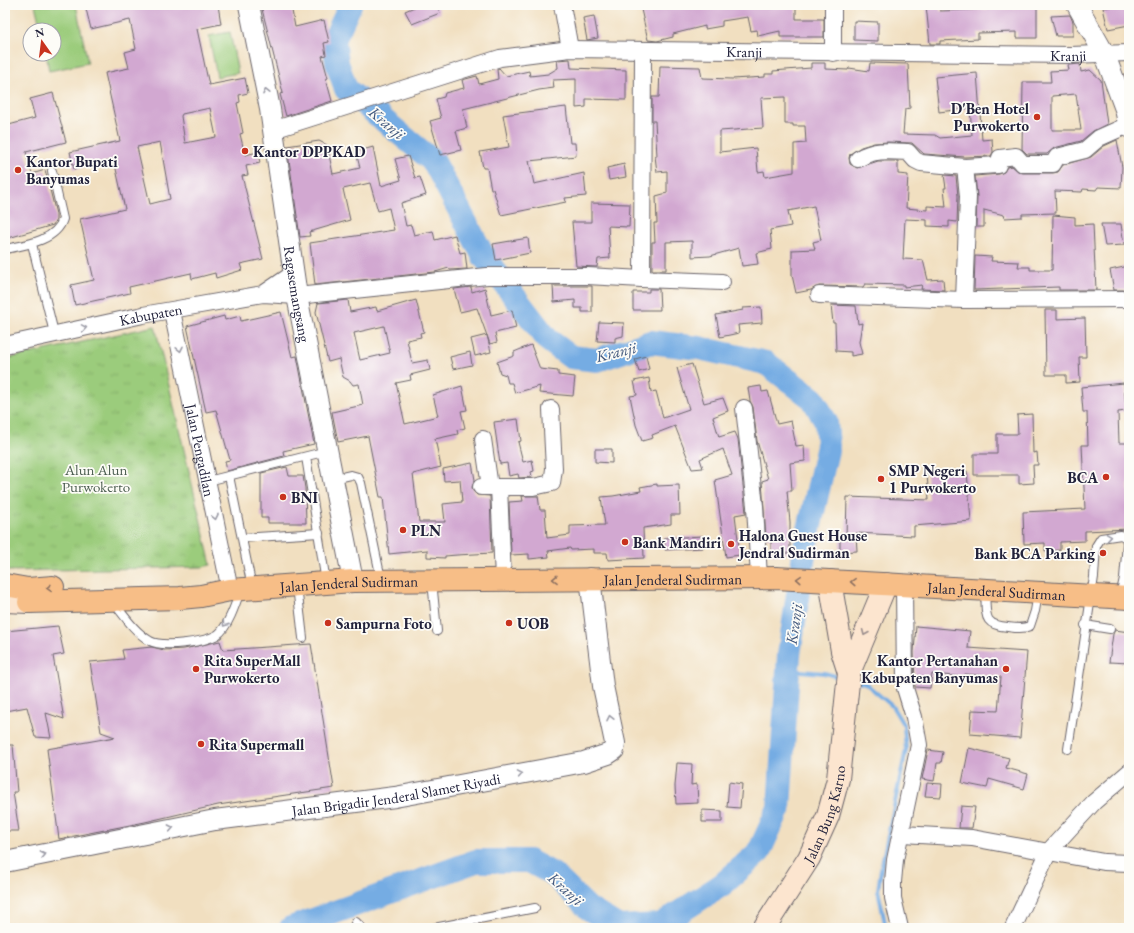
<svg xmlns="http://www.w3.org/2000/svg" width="1134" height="933" font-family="'EB Garamond',serif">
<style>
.grass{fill:url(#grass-tufts);stroke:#5e775b}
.pitch{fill:#9bcc7b;stroke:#5e775b}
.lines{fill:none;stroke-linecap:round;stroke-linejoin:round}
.stream{stroke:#74ace3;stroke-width:4}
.river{stroke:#74ace3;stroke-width:24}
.building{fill:#d2a8d1;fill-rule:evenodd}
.service-casing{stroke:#6a646a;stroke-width:10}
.minor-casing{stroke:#6a646a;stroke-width:18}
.tertiary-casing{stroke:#6a646a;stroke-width:22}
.secondary-casing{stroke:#6a646a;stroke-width:24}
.primary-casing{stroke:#6a646a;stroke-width:24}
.service{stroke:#fff;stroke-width:8}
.minor{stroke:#fff;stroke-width:16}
.tertiary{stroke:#fff;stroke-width:20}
.secondary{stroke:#fce5cf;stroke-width:22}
.primary{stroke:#f7be87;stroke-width:22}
.oneway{stroke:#9c9ca7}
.oneway2{stroke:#8c7061}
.oneway3{stroke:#9a8d8c}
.poi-dot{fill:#c8321e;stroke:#fdfcf7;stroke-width:1.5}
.labels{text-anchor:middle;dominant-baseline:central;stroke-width:3.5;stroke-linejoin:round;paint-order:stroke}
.street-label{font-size:15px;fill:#22223b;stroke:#fdfcf7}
.poi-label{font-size:15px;font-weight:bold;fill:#22223b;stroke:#fdfcf7;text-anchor:start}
.park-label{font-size:15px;fill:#4c5e51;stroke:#fdfcf7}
.water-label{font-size:16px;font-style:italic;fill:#43597e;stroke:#fdfcf7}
</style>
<defs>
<pattern id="grass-tufts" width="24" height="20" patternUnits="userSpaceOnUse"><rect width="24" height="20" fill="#9bcc7b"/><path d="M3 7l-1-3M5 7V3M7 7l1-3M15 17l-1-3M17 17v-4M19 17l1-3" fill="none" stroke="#85af6b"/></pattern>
</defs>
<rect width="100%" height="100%" fill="#fdfcf7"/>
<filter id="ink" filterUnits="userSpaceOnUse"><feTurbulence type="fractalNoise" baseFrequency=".025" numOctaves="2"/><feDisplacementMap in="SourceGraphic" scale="8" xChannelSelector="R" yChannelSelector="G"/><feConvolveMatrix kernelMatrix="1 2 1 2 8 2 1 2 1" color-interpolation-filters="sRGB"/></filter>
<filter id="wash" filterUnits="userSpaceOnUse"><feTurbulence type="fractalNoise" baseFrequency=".012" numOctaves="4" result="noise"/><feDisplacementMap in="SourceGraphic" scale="16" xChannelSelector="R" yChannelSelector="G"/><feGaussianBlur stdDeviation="0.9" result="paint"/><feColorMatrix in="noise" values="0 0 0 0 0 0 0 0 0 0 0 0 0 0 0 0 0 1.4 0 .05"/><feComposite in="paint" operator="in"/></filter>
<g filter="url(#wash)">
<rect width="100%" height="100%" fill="#f1dfc0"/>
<path class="grass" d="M155,326L211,565L202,567L5,571V359Z"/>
<g class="pitch">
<path d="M35,5H76L88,63L49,71L46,54H54V30H41Z"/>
<path d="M230,32L238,73L217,77L209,36Z"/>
</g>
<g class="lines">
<g class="stream">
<path d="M788,670L824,673L843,678"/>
<path d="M855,681L865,683L892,706L904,726L906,750L881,869L878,890L886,928"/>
</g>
<path class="river" d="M291,928L476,861H529L553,874L589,909L619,927L660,925L723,884L759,852L779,808L789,655L805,547L828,446L826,422L813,399L766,363L699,348L651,342L597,360L571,357L548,340L484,257L434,162L346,89L337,63L334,40L350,5"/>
</g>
<g id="blocks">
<g class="building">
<path d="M85,5H218L221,24L197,29L209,85L245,78L248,93L239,95L240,102L237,103L243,133L240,134L245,155L258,152L260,163L246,166L248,175L242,176L263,259L240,264L242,270L216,278L215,273L192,279L191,273L129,287L130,293L75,305L71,285L94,280L80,219L125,209L114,160L74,169L70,152L120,141L105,73L129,68L125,52L136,49L130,20L91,29ZM210,108L216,137L185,143L181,116L182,114ZM160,142L170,199L150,204L137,147Z"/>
<path d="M261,5H291L295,27L324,20L329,42L324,43L326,55L322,56L328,78L326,79L332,101L286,116L280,94L283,93Z"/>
<path d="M419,5H437L440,13L412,24L405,11Z"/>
<path d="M640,5H796V19H824V37H780V31L758,36L757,30L751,31L748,17L722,21V26L705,29V26L673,34V37L657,41L648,40Z"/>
<path d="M926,5H939L940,11L1016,8V5H1037V38H1017V32L978,33V39L940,41V44H930Z"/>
<path d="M1119,5H1129V25L1108,29L1103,8Z"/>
<path d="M1070,15L1073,22V36H1056L1051,16Z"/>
<path d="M594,16L598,38L587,40L583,18Z"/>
<path d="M854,21L878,22V41L854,40Z"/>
<path d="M570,59L571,68L626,70V100L586,99V107L576,108V79L553,80L554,88L539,90L463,109L467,128L456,131L461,150L440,155L430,121L441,118L436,99L444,97L445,93L464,88L462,80L477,76L479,84L498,79L497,69L499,68L506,76L529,71L530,76L548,74L558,68L557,60Z"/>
<path d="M811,63H825V69L848,70L849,68L869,71L870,63L908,64L910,108L905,109L903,134L935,135L940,138L972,135L970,108L939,112L935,77L977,73L982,140L992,139L993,152L991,156L965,157L924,154L912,143L888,142L874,143L861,147L850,154L849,158L850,164L857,168L878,161H898V174L908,175L906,208L927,210V206L946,207L944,188H946L944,175L956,176L958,196L957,222L949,221V227L927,226V220L905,219L903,259L923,260L928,280L943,279L944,290L921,289L922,285L904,287V285L865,284L863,287L819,286L811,290L796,293L792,275V250L815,249L813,242L821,240L814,206L788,211L791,226L770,230L772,249L756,253L758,264L742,266L739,248L710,256L692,257V241L666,242V270H652V242H655L654,223H657L656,196L667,193V171L657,172L655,156H657L655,121H652V97H659L660,66L700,67L702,78L732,79L765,77V74H773V71L811,68ZM785,97V124H793V126H805L806,143L794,144V172L765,177L764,171L758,172L756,148L720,152V131L763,128L761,98Z"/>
<path d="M1080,64L1081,72L1090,70L1101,80L1107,124L1093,131L1081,141L1054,148L1047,154H1027L1022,149L1023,82H1051L1050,71L1069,70L1068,65ZM1076,94L1081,130H1052V96Z"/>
<path d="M53,93L66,142L26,152L32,174L45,170L56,214V220L53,225L5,239V126L35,118L30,99Z"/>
<path d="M566,107L570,143H575L576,156L529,161L534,184L584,173L586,196L565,198L566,202L501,215L493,189H491L487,168H483L480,152L509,147L503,115Z"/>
<path d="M1117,140L1122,167L1121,188L1098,187L1096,190L1083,189L1082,192L1055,191L1056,213L1022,214V217L1005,218L1004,215L984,210V227H976L977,196L975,176L999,174L1004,172L1007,167L1012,166L1019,172L1023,173H1053L1058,172L1063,165L1091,157L1104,146Z"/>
<path d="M319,141L327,145L333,174L360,168L356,152L373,147L381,186L401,180L395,159L408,156L415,178L420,177L426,195L401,203L406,226L411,225L414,235L433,231L435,240L455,235L460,253L465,252L467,269L450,270L449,268L435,272L315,285L310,243L394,230L389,208L378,211L370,183L343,189L350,220L309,232L310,236L300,237L287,146Z"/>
<path d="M624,164L626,177L609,180L607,168Z"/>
<path d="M591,203L630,204L629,227L608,226L610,258L598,259L597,267L576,266L572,222H591Z"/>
<path d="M1053,215L1075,217V225L1093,224L1096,290H1059V287L974,290L975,256L992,257L991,261L1019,262L1018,267H1030V270H1052Z"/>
<path d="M1101,224H1121L1124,245L1105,246Z"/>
<path d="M528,238L530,253L496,260L493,244Z"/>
<path d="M1129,266V290H1114L1110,270Z"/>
<path d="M553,286H592V312H582V308H575V300L554,302Z"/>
<path d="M471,287L472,292L485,288L491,315L512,310L516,328L495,333L497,342L490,344L477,308L460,312L454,289Z"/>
<path d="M649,289H659L660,310H633V292H649Z"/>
<path d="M348,300L350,312L376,307L377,311L416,300L424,332L420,333L421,337L407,340L412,363L428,360L430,370L410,375L411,380L396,383L405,424L438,416L433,395L462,386L467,410L461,411L465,428L457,430L458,434L435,439L441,467L413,474L419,522H445L443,504L462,502L460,480L444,481L443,469L472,463L475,480L472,487L473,491L477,495L490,496L492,553L457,555L445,556V558L427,557V550L389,554L383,497H380L368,436L338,442L332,412L363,405L359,384L353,385L350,381L343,377L339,359L328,362L316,312L318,303ZM384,326L390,353L360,360L354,333Z"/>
<path d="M831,305L856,306L858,324L862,323L859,342L862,354L851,356V352L836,351L835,323H833Z"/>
<path d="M761,307L762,323L738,325L739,333L720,337L716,315L743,310V308Z"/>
<path d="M1045,310H1057V319L1085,318L1086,357H1079L1080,382L1066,383V375H1046Z"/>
<path d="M281,312L292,357L297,356L314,444L283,451L284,456L227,471L225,461L230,460L216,410L206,412L187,326L224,316L225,320L240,316L241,321Z"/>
<path d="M599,322L624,323L623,336L615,338V342L597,341Z"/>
<path d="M487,335L491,352L475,356L471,339Z"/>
<path d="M531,345L540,369L558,371V375L575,377L573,396L539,393L540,386L515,393L512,383H508L506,375L500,373L497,362L514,356V352Z"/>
<path d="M470,352L472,365L453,369L450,357Z"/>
<path d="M646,356L649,369L639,372L635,359Z"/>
<path d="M692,364L704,403L723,398L728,411L713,417L719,437L735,432L738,439L746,513L735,515L740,555L726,557L715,480L732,475L723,449L700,459L703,468L692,469L675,426L652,435L653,438L642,441L636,425L630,396L637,395L634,381L649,378L651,392L656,391L663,418L689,409L677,368Z"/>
<path d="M1124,383L1126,411L1118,412L1119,443H1129L1128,529L1085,531V541L1060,542V550L1045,551V543L1024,544L1023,512L1085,509L1082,445H1088L1087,412H1083L1081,387Z"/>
<path d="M761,386L762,392L768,391L777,424L791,421L796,446L804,445L805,461L790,463L792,491H787L790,522V553L771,554V538H766L762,481L768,479L757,441L753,407L750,401L748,388Z"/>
<path d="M1032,414L1033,453L1037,452L1038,465H1033L1034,483L1019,484V475H974V454H997V434H1018L1017,415Z"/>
<path d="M518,419L521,441L518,442L523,462L532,460L534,471L531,472L532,477L519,478L518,474L509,476L507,463L500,464L494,422Z"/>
<path d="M595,449H612V463L595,462Z"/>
<path d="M287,467L289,476H303L305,488L306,523H268V518H261V473Z"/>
<path d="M967,471L971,521L914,526V536L856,533L857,551L840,552V538L846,537L847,497L929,500L927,474Z"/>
<path d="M657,484V486L679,485L680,515H671V524L643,528L644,558L608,560L607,553H594V549L571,550L570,548L548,551L549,557L529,559V554L511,555L509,502L523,501L522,496H538L540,510H545L547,538L570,535V526L605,525L601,497L613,496L641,491L640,487Z"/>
<path d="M703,536V548L665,550L664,538Z"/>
<path d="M58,626L64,654L53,656L64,719L46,713L51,738L35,737L27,707L5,711V698L7,697L5,683V631Z"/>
<path d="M916,626L970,631L968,648L1027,652L1020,738L970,734L972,710L998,711L1001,677L965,674V677L932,674L930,688L915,687L914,652Z"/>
<path d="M1115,630L1129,632V663L1109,662L1113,634Z"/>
<path d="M220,641L223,650L311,644L334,788L218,805L145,822L59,839L47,749L115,737L101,732L90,662L124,659L122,650L152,647L164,650L184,649Z"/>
<path d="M5,745H13L17,792H13L19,831H5Z"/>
<path d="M969,748L1009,758L1006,768L1028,774L1024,789L989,779L987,788L962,783Z"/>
<path d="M928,750L943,752L941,763H937L934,781L922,779Z"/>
<path d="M677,763L692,764L691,785L697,784L698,803L676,804L675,786Z"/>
<path d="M729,782L742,784L740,808L727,807Z"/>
<path d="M927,783L942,784L941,797L925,796Z"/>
<path d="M961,806L975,807L972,828H959Z"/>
<path d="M702,810L722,811V822H702Z"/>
</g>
</g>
</g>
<g filter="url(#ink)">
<use href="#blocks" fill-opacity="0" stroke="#6a646a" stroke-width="1"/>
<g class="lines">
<g class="service-casing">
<g id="service">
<path d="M32,244L54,333"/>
<path d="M5,249C25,245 56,241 63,219L52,171"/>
<path d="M306,457L326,582"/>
<path d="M229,476L252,587"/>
<path d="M333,479L351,475L358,477L361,483L381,579"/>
<path d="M208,481L327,451"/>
<path d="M243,538L319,533"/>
<path d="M432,581L437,631"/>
<path d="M297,586L303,638"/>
<path d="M985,590C987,614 981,625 1008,627C1016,628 1022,629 1030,626L1035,611L1038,594"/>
<path d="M114,603C125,617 135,632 150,641C163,648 205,642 217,635C228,628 236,603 240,591"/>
<path d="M1085,625L1110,629"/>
<path d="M1068,749L1094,577L1096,546L1101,538L1121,535L1126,538L1127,543L1124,578L1120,596"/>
<path d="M353,928L356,922L362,928"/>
<path d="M434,928L535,908"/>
</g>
</g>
<g class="minor-casing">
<g id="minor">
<path d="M562,5L570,49"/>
<path d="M833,53V5"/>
<path id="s1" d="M273,130L500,58L570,49L1070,55L1129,53"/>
<path d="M858,159C874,149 890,151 908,152L915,160L921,163L965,167L968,196L964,300"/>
<path d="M965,167L998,165L1000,158L1016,156L1023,164H1053L1057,157L1085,150L1099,138L1128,125"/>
<path d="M642,279L722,282"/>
<path d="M263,294L294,273"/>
<path d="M819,295L964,300L1129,299"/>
<path id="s2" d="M172,311L230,590"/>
<path id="s3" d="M5,345L143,315L263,294L297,296L487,276H587L642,279L643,50"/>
<path d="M744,408L755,506L759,578"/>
<path d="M483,439L490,487"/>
<path d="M481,487H533L552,483L554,469L551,409"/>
<path d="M499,487L503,579"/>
<path d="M902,834L972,838L1104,862L1129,863"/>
<path d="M900,928L893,898V882L895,860L919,745L914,717L905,688L904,585"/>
<path d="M1013,928L1049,851L1094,802L1129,772"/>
</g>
</g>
<g class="tertiary-casing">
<g id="tertiary">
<path id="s4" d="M249,5L270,109L297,296L353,581"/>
<path d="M1077,5L1105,55L1125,109L1129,127"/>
<path id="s5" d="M5,862L215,820L395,797L584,762L608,754L614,750L615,743L603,686L590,578"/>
</g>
</g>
<g class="secondary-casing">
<g id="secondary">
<path d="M830,581L842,651L849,673"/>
<path d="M5,601L29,602"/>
<path id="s6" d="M764,928L809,858L828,816L838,779L849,673L886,584"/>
</g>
</g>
<g class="primary-casing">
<g id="primary">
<path d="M5,585L28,589L53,587"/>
<path id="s7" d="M29,602L180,598L201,596L230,590L353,581L776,578L1129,598"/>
</g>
</g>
<use href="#service" class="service"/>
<use href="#minor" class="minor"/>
<use href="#tertiary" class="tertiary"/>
<use href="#secondary" class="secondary"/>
<use href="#primary" class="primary"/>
</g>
<defs><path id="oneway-chevron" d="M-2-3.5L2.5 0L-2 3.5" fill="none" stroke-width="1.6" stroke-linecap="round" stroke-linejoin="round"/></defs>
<g class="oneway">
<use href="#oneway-chevron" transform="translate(266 92) rotate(-102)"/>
<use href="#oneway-chevron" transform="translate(84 328) rotate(-10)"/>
<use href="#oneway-chevron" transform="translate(180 349) rotate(78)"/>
<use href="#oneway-chevron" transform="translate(215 517) rotate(78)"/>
<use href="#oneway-chevron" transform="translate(1109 537) rotate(-9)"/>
<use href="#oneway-chevron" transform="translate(225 624) rotate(125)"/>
<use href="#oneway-chevron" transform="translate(610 718) rotate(-102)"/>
<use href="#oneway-chevron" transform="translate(520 774) rotate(-10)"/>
<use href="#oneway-chevron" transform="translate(171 828) rotate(-11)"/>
<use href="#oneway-chevron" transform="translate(43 855) rotate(-11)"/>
</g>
<g class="oneway2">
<use href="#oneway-chevron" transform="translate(555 579) rotate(179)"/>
<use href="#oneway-chevron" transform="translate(799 579) rotate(-176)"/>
<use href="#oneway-chevron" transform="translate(853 582) rotate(-177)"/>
<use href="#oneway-chevron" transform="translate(49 588) rotate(178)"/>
</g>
<use class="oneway3" href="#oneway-chevron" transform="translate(865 633) rotate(113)"/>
</g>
<g class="poi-dot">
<circle cx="1037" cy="117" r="4"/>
<circle cx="245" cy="151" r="4"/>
<circle cx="18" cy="170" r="4"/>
<circle cx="1106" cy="477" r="4"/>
<circle cx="881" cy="479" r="4"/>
<circle cx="283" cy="497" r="4"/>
<circle cx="403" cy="530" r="4"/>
<circle cx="625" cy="542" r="4"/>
<circle cx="731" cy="544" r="4"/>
<circle cx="1103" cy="553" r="4"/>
<circle cx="328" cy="623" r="4"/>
<circle cx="509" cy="623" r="4"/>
<circle cx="196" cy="669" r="4"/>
<circle cx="1006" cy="669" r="4"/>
<circle cx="201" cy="744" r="4"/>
</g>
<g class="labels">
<g class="street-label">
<text stroke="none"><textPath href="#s1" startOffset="483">Kranji</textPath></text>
<text stroke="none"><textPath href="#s1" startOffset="807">Kranji</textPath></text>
<text stroke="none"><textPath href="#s4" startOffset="293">Ragasemangsang</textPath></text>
<text stroke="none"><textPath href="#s3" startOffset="149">Kabupaten</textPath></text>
<text stroke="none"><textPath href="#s2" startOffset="142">Jalan Pengadilan</textPath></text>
<text stroke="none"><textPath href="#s7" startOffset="645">Jalan Jenderal Sudirman</textPath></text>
<text stroke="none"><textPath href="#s7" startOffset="321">Jalan Jenderal Sudirman</textPath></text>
<text stroke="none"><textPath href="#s7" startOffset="969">Jalan Jenderal Sudirman</textPath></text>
<text stroke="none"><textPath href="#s5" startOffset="397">Jalan Brigadir Jenderal Slamet Riyadi</textPath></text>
<text stroke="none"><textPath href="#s6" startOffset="130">Jalan Bung Karno</textPath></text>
</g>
<g class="poi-label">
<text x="1029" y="108" text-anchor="end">D'Ben Hotel<tspan x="1029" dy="17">Purwokerto</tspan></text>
<text x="253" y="151">Kantor DPPKAD</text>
<text x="26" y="161">Kantor Bupati<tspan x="26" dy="17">Banyumas</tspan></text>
<text x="889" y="470">SMP Negeri<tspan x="889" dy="17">1 Purwokerto</tspan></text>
<text x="1098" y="477" text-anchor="end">BCA</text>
<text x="291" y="497">BNI</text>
<text x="411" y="530">PLN</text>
<text x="739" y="535">Halona Guest House<tspan x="739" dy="17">Jendral Sudirman</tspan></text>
<text x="633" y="542">Bank Mandiri</text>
<text x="1095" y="553" text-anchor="end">Bank BCA Parking</text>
<text x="336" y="623">Sampurna Foto</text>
<text x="517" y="623">UOB</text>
<text x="204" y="660">Rita SuperMall<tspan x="204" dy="17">Purwokerto</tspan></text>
<text x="998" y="660" text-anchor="end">Kantor Pertanahan<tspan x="998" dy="17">Kabupaten Banyumas</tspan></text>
<text x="209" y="744">Rita Supermall</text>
</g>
<g class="park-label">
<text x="96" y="469">Alun Alun<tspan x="96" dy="17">Purwokerto</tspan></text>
</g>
<g class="water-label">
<text transform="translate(387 123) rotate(40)">Kranji</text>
<text transform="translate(616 352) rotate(-14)">Kranji</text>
<text transform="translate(794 624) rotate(-82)">Kranji</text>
<text transform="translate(566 889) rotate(42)">Kranji</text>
</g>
</g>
<rect width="1134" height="933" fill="none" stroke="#fdfcf7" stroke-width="20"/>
<g transform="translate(42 42) rotate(346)"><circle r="19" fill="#fdfcf7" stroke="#a5a5ac"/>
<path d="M0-3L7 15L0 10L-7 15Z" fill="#c8321e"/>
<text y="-6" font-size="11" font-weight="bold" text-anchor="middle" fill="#22223b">N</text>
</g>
</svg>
